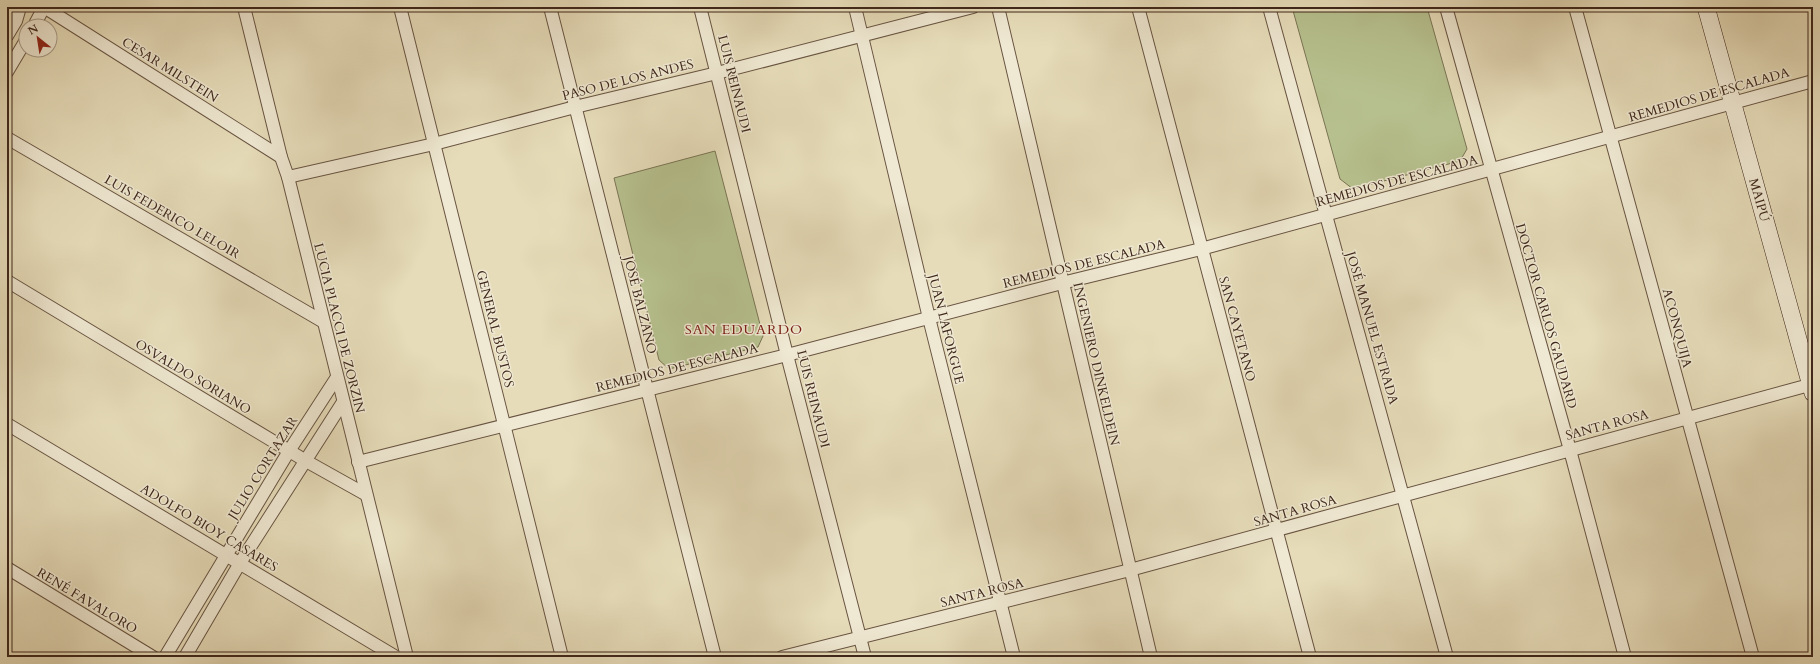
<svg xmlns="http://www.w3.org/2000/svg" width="1820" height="664" font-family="Cardo,serif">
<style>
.green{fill:#b6c08e;stroke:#7a7454}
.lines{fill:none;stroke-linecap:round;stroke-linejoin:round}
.minor-casing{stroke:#685442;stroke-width:14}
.secondary-casing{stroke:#3e271b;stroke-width:18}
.minor{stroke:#efe8d2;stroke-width:12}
.secondary{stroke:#efe8d2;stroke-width:17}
.labels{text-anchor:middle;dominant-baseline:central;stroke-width:3;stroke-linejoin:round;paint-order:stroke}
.street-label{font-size:13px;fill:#3e271b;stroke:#efe8d2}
.neighbourhood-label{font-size:14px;letter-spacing:1px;fill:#7a1f14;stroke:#efe8d2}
</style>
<rect width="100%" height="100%" fill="#e6dcb9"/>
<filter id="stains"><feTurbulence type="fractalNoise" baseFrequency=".005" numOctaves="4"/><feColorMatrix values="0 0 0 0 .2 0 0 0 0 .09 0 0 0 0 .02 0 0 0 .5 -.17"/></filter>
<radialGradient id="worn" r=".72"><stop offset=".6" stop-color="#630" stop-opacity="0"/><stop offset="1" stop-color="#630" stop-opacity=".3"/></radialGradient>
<g class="green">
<path d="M1292,7H1427L1467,149L1460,161L1353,189L1340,179Z"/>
<path d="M715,151L763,336L758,347L669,369L659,360L614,178Z"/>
</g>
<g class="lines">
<g class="minor-casing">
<g id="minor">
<path d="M44,7L281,157"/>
<path d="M244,7L281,157L288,177L407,657"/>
<path d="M400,7L562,657"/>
<path d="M550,7L715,657"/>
<path d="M700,7L787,355L865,657"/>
<path d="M855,7L929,318L1014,657"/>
<path d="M998,7L1151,657"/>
<path d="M1138,7L1310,657"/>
<path d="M1269,7L1447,657"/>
<path d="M1446,7L1570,450L1625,657"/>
<path d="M1575,7L1753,657"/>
<path d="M34,26L44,7"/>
<path d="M7,36L16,21L20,7"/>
<path d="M7,72L26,40"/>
<path d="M7,138L322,321"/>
<path d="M288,177L434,144L575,107L717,73L973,7"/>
<path d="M7,281L306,461L365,494"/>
<path d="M7,424L396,657"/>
<path d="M358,462L787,355L1062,283L1201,249L1813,81"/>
<path d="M7,568L153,657"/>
<path d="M165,657L289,451L337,377"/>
<path d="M185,657L240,563L343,402"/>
<path d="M782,657L1130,570L1813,384"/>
</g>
</g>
<g class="secondary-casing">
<path id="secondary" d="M1706,7L1813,393"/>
</g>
<use href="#minor" class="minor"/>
<use href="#secondary" class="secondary"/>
</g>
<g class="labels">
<g class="street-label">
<text transform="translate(170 70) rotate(32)">CESAR MILSTEIN</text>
<text transform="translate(628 80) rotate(-14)">PASO DE LOS ANDES</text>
<text transform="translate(734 84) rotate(76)">LUIS REINAUDI</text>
<text transform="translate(1709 95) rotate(-16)">REMEDIOS DE ESCALADA</text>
<text transform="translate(1397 181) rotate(-15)">REMEDIOS DE ESCALADA</text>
<text transform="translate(1759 200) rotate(74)">MAIPÚ</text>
<text transform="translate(172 217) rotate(30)">LUIS FEDERICO LELOIR</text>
<text transform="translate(1084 264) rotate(-14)">REMEDIOS DE ESCALADA</text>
<text transform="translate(640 305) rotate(76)">JOSÉ BALZANO</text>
<text transform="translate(1546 316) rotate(74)">DOCTOR CARLOS GAUDARD</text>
<text transform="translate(339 328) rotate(76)">LUCIA PLACCI DE ZORZIN</text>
<text transform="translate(1372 328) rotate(74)">JOSÉ MANUEL ESTRADA</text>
<text transform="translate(1677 328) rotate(75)">ACONQUIJA</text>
<text transform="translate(495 329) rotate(76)">GENERAL BUSTOS</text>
<text transform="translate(946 329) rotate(76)">JUAN LAFORGUE</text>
<text transform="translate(1237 329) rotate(75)">SAN CAYETANO</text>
<text transform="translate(1096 364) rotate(77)">INGENIERO DINKELDEIN</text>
<text transform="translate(677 368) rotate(-14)">REMEDIOS DE ESCALADA</text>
<text transform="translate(193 377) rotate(31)">OSVALDO SORIANO</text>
<text transform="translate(813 399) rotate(76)">LUIS REINAUDI</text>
<text transform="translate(1607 425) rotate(-15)">SANTA ROSA</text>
<text transform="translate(263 468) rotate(-58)">JULIO CORTAZAR</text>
<text transform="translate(1295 511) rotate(-16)">SANTA ROSA</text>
<text transform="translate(209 528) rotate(31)">ADOLFO BIOY CASARES</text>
<text transform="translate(982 593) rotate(-14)">SANTA ROSA</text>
<text transform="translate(87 601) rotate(31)">RENÉ FAVALORO</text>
</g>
<g class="neighbourhood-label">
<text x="744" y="329">SAN EDUARDO</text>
</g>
</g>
<rect width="1820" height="664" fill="none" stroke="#e6dcb9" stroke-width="24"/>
<rect x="8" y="8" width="1804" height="648" fill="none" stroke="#3e271b" stroke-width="2"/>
<rect x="12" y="12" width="1796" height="640" fill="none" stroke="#3e271b"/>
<g transform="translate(38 38) rotate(330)"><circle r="19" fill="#efe8d2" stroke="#a89b89"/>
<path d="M0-3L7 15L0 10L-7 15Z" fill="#8f2418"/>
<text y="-6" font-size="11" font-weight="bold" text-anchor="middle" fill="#3e271b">N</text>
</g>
<rect width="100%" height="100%" filter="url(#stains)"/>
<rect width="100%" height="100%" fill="url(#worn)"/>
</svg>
